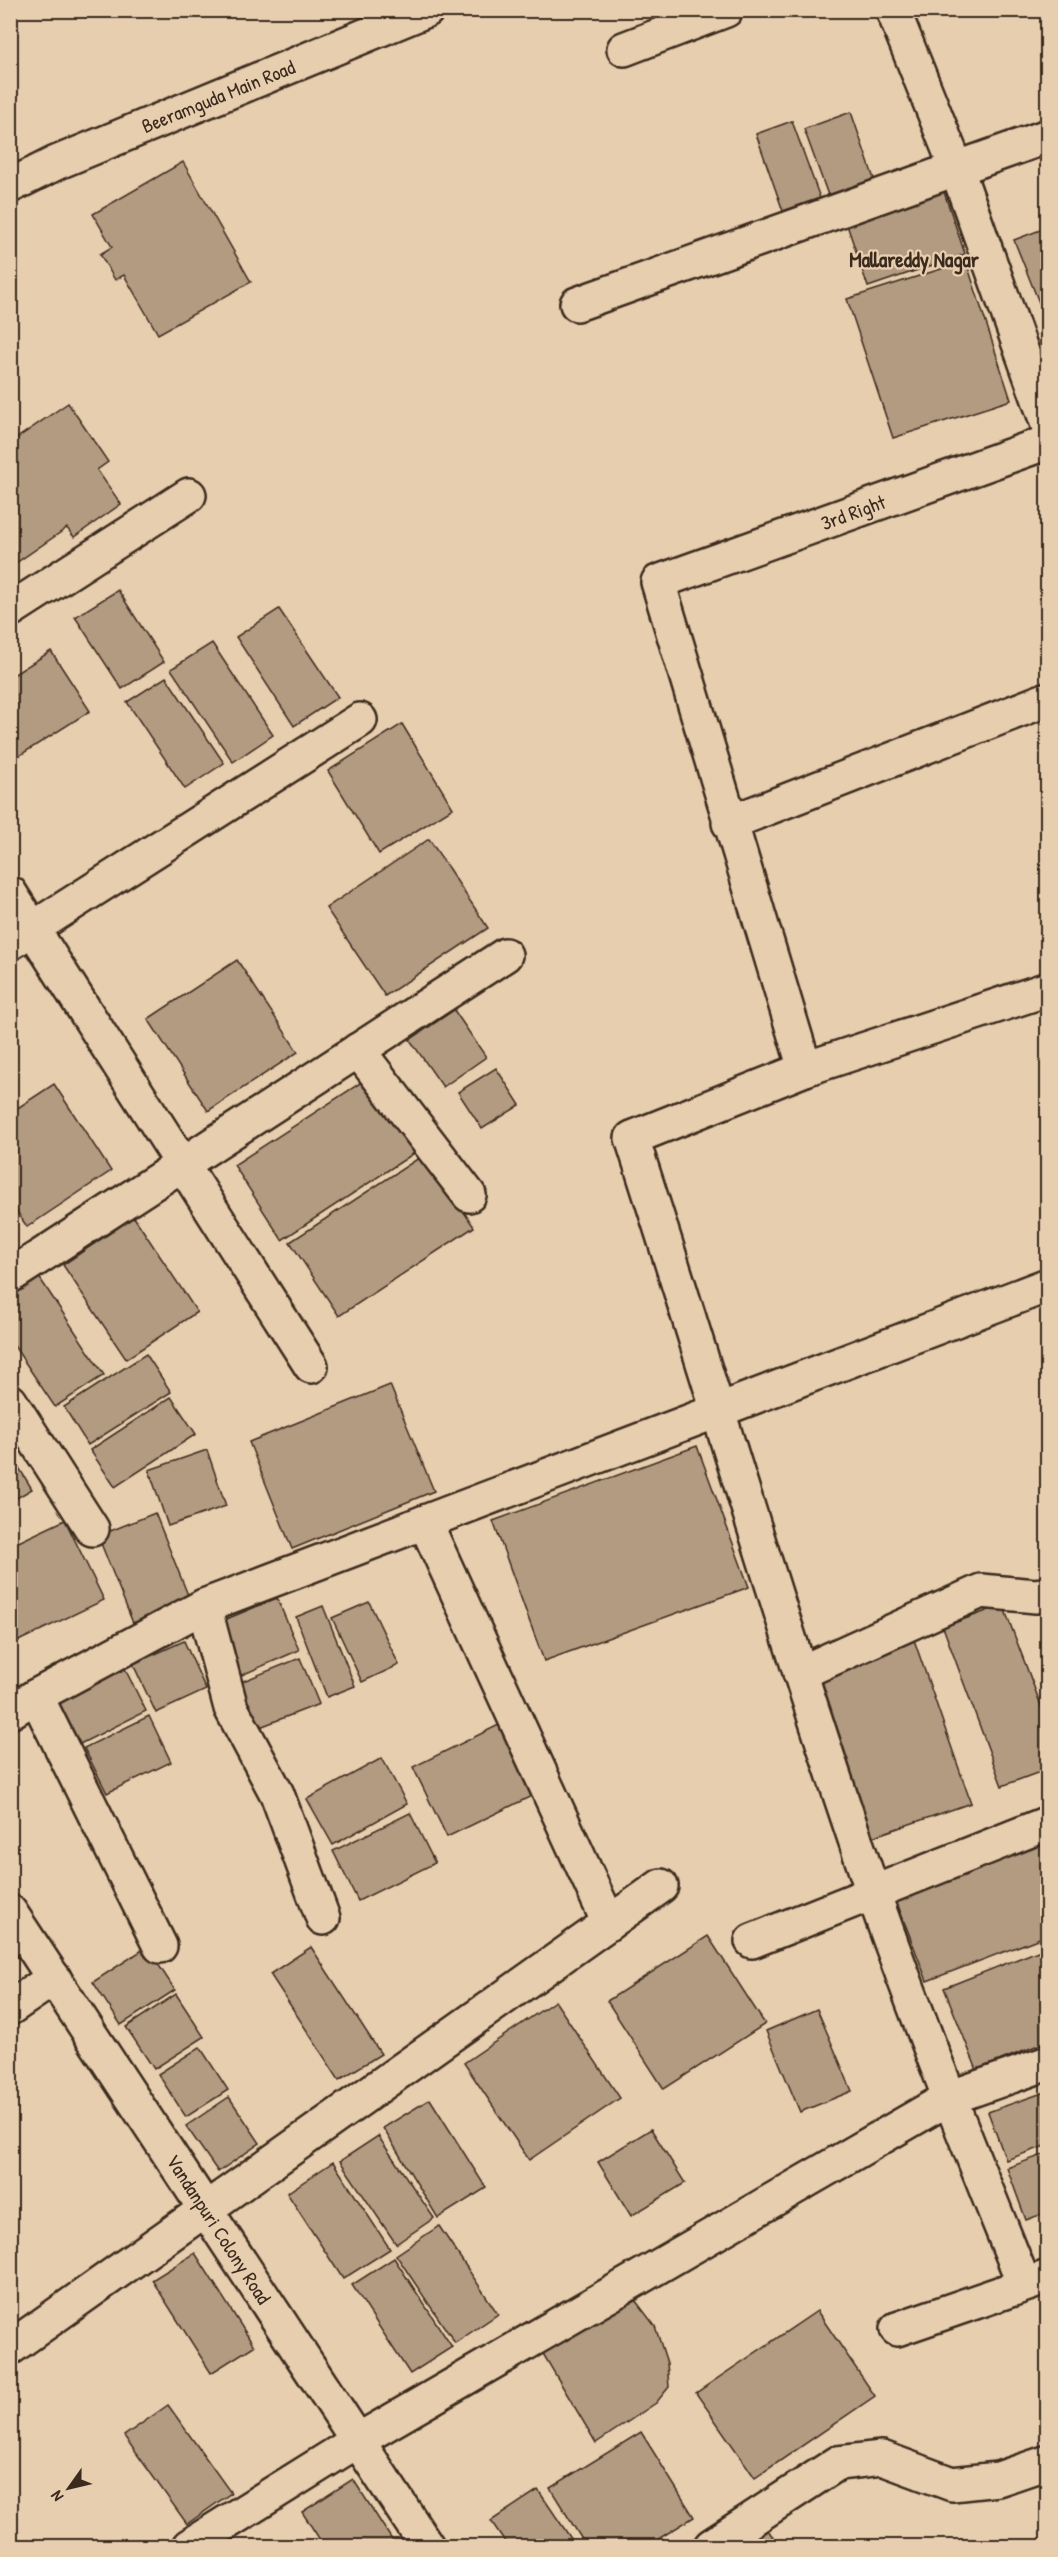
<svg xmlns="http://www.w3.org/2000/svg" width="1058" height="2557" font-family="'Patrick Hand',sans-serif">
<style>
.building{fill:#b39b82;stroke:#3b2a1e;stroke-width:1.5}
.lines{fill:none;stroke-linecap:round;stroke-linejoin:round}
.minor-casing{stroke:#3b2a1e;stroke-width:38}
.secondary-casing{stroke:#3b2a1e;stroke-width:38}
.minor{stroke:#e7ceaf;stroke-width:33}
.secondary{stroke:#e7ceaf;stroke-width:33}
.labels{text-anchor:middle;dominant-baseline:central;stroke-width:4.5;stroke-linejoin:round;paint-order:stroke}
.street-label{font-size:20px;fill:#3b2a1e;stroke:#e7ceaf}
.neighbourhood-label{font-size:21px;font-weight:bold;fill:#3b2a1e;stroke:#e7ceaf}
</style>
<rect width="100%" height="100%" fill="#e7ceaf"/>
<filter id="ink" filterUnits="userSpaceOnUse"><feTurbulence type="fractalNoise" baseFrequency=".0167" numOctaves="2"/><feDisplacementMap in="SourceGraphic" scale="12" xChannelSelector="R" yChannelSelector="G"/><feConvolveMatrix kernelMatrix="1 2 1 2 8 2 1 2 1" color-interpolation-filters="sRGB"/></filter>
<g filter="url(#ink)">
<g class="building">
<path d="M851,112L874,179L828,195L804,129Z"/>
<path d="M792,121L820,198L783,211L756,134Z"/>
<path d="M183,162L251,282L158,334L124,275L115,280L100,254L112,247L93,214Z"/>
<path d="M943,189L965,254L868,287L846,222Z"/>
<path d="M1048,227V325L1014,240Z"/>
<path d="M966,261L1011,400L893,438L847,299Z"/>
<path d="M68,403L108,462L97,470L121,504L74,537L67,528L10,567V443Z"/>
<path d="M118,590L164,662L122,689L75,617Z"/>
<path d="M279,609L338,697L294,726L236,637Z"/>
<path d="M212,643L273,735L233,762L171,669Z"/>
<path d="M51,651L90,711L11,761L10,677Z"/>
<path d="M166,677L224,763L185,789L127,702Z"/>
<path d="M402,724L453,808L379,854L328,771Z"/>
<path d="M429,839L488,928L385,996L326,908Z"/>
<path d="M237,960L298,1052L208,1111L148,1019Z"/>
<path d="M454,1010L486,1057L443,1087L410,1040Z"/>
<path d="M496,1068L520,1105L482,1129L458,1092Z"/>
<path d="M374,1074L422,1148L282,1240L234,1165Z"/>
<path d="M54,1084L111,1171L27,1227L10,1201V1113Z"/>
<path d="M425,1154L474,1227L339,1316L290,1242Z"/>
<path d="M134,1217L197,1312L126,1359L63,1265Z"/>
<path d="M37,1274L104,1375L55,1407L10,1340V1291Z"/>
<path d="M146,1354L171,1392L88,1445L64,1407Z"/>
<path d="M390,1385L434,1491L292,1549L249,1442Z"/>
<path d="M171,1397L196,1434L115,1487L90,1450Z"/>
<path d="M697,1446L749,1587L544,1661L493,1521Z"/>
<path d="M207,1450L226,1506L168,1526L149,1470Z"/>
<path d="M10,1453L32,1489L10,1502Z"/>
<path d="M155,1513L190,1600L133,1623L98,1536Z"/>
<path d="M65,1520L104,1600L10,1645V1546Z"/>
<path d="M277,1598L299,1650L235,1678L212,1625Z"/>
<path d="M369,1602L399,1665L362,1682L332,1618Z"/>
<path d="M1003,1605L1048,1724V1769L1002,1786L943,1627Z"/>
<path d="M323,1606L355,1686L327,1697L296,1617Z"/>
<path d="M913,1637L971,1803L872,1837L814,1672Z"/>
<path d="M184,1641L206,1690L156,1713L133,1664Z"/>
<path d="M300,1658L319,1704L255,1729L236,1684Z"/>
<path d="M123,1665L146,1711L78,1745L56,1698Z"/>
<path d="M149,1716L171,1762L107,1793L84,1748Z"/>
<path d="M511,1719L546,1789L447,1837L413,1767Z"/>
<path d="M382,1758L407,1804L333,1845L307,1799Z"/>
<path d="M410,1813L435,1863L358,1901L333,1851Z"/>
<path d="M1048,1837V1935L927,1981L894,1895Z"/>
<path d="M708,1936L765,2024L664,2089L607,2001Z"/>
<path d="M147,1947L175,1990L121,2025L93,1982Z"/>
<path d="M311,1947L381,2054L339,2080L270,1974Z"/>
<path d="M1048,1947V2041L977,2070L944,1988Z"/>
<path d="M176,1994L204,2037L154,2069L126,2027Z"/>
<path d="M555,2001L620,2098L529,2160L464,2063Z"/>
<path d="M817,2009L852,2091L800,2112L766,2031Z"/>
<path d="M200,2047L228,2090L186,2117L158,2074Z"/>
<path d="M1048,2091V2145L1006,2160L988,2112Z"/>
<path d="M229,2097L260,2143L218,2172L186,2126Z"/>
<path d="M430,2099L486,2188L438,2218L383,2128Z"/>
<path d="M651,2129L685,2183L631,2216L598,2162Z"/>
<path d="M378,2136L434,2218L396,2244L340,2161Z"/>
<path d="M1048,2153V2212L1026,2220L1007,2168Z"/>
<path d="M333,2162L390,2249L343,2279L287,2193Z"/>
<path d="M439,2226L498,2314L455,2343L396,2255Z"/>
<path d="M195,2253L254,2346L211,2373L152,2280Z"/>
<path d="M394,2258L452,2347L410,2374L352,2285Z"/>
<path d="M632,2296L655,2326L667,2363L669,2387L656,2403L596,2443L542,2352Z"/>
<path d="M817,2311L875,2396L755,2478L696,2393Z"/>
<path d="M168,2405L231,2493L187,2524L124,2436Z"/>
<path d="M641,2432L694,2517L647,2546H586L550,2488Z"/>
<path d="M353,2479L396,2546H324L302,2512Z"/>
<path d="M538,2490L576,2546H508L491,2521Z"/>
<path d="M766,2527L779,2546H737Z"/>
</g>
<g class="lines">
<g class="minor-casing">
<g id="minor">
<path d="M893,10L956,167L1048,425"/>
<path d="M624,49L726,10"/>
<path d="M577,304L1048,136"/>
<path d="M10,610L189,495"/>
<path d="M729,823L1048,699"/>
<path d="M10,893L311,1366"/>
<path d="M10,943L360,720"/>
<path d="M358,1050L469,1195"/>
<path d="M805,1069L658,582L1048,442"/>
<path d="M10,1276L505,955"/>
<path d="M10,1401L92,1529"/>
<path d="M425,1522L609,1923"/>
<path d="M204,1606L231,1708L277,1794L323,1918"/>
<path d="M800,1673L981,1591L1036,1596L1048,1594"/>
<path d="M36,1696L160,1946"/>
<path d="M10,1712L36,1696L204,1606L1048,1285"/>
<path d="M10,1912L427,2546"/>
<path d="M752,1941L1048,1823"/>
<path d="M10,2008L54,1978"/>
<path d="M1024,2284C972,2154 919,2025 873,1892C787,1643 713,1389 632,1138L805,1069L1048,989"/>
<path d="M897,2329L1048,2277"/>
<path d="M10,2348L661,1886"/>
<path d="M189,2546L357,2441L949,2098L1048,2063"/>
<path d="M711,2546L838,2463L882,2458L952,2484L998,2479L1048,2462"/>
</g>
</g>
<g class="secondary-casing">
<path id="secondary" d="M10,186L56,163L427,10"/>
</g>
<use href="#minor" class="minor"/>
<use href="#secondary" class="secondary"/>
</g>
</g>
<g class="labels">
<g class="street-label">
<text transform="translate(218 96) rotate(-22)">Beeramguda Main Road</text>
<text transform="translate(853 512) rotate(-20)">3rd Right</text>
<text transform="translate(219 2229) rotate(57)">Vandanpuri Colony Road</text>
</g>
<g class="neighbourhood-label">
<text x="914" y="259">Mallareddy Nagar</text>
</g>
</g>
<rect width="1058" height="2557" fill="none" stroke="#e7ceaf" stroke-width="36"/>
<rect x="18" y="18" width="1022" height="2521" fill="none" stroke="#3b2a1e" stroke-width="2" filter="url(#ink)"/>
<g transform="translate(69 2488) rotate(236)" stroke="#e7ceaf" stroke-width="4.5" paint-order="stroke">
<path d="M0-4.5L10 22L0 15L-10 22Z" fill="#3b2a1e"/>
<text y="-9" font-size="16" font-weight="bold" text-anchor="middle" fill="#3b2a1e">N</text>
</g>
</svg>
